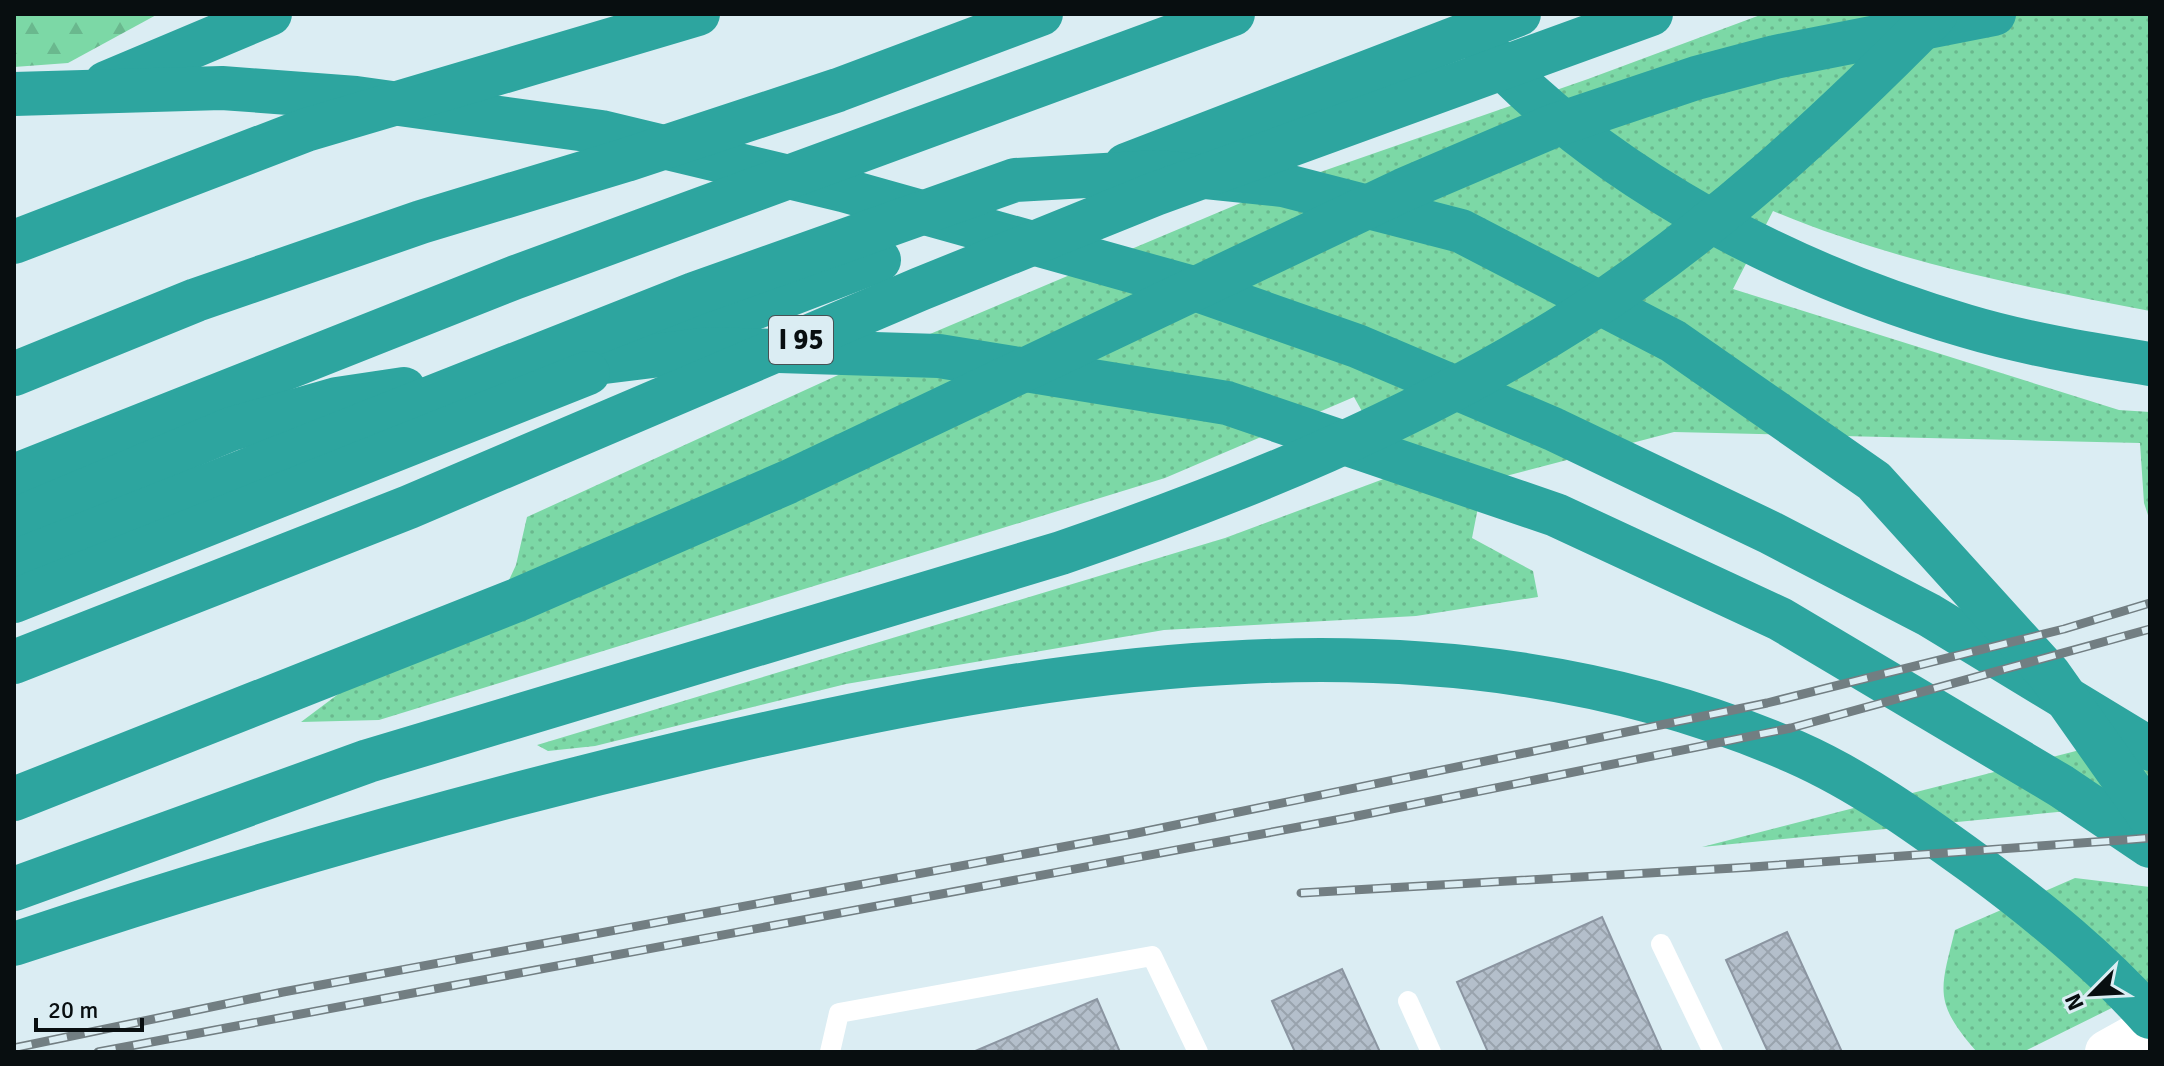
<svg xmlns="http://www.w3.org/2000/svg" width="2164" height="1066" font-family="Signika,sans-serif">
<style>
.grass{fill:url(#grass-dots)}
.forest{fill:url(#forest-firs)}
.building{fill:url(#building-cross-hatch);stroke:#8b95a1;stroke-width:2}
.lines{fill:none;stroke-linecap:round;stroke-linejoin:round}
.service{stroke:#fff;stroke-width:20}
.tertiary{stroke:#fff;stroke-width:44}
.motorway{stroke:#2da59f;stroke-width:44}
.rail-casing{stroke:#727e82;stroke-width:9}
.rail{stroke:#dbedf3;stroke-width:6;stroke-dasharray:18;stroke-linecap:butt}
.labels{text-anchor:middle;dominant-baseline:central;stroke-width:8;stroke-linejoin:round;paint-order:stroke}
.shield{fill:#dbedf3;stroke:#475154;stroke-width:2}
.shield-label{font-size:28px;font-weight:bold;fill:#080e10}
</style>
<defs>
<pattern id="grass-dots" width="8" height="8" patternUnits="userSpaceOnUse" patternTransform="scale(2)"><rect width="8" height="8" fill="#7cd8a6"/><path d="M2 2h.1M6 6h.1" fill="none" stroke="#6ab88e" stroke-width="1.8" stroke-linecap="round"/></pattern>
<pattern id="forest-firs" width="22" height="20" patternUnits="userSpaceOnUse" patternTransform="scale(2)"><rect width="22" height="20" fill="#7cd8a6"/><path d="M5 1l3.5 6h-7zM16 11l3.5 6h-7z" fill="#6ab88e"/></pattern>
<pattern id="building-cross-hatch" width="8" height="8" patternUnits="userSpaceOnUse" patternTransform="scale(2)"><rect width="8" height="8" fill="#b4bfcb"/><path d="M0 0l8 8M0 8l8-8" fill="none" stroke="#99a3ad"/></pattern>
</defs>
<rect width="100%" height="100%" fill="#dbedf3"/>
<g class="grass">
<path d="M1763,14H2150V311C2020,286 1895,262 1773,211L1733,289L2119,410L2150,412V521L2144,503L2140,443L1674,432L1483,482L1472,538L1533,571L1538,597L1416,616L1164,630L846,684L595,746L548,751L537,745L1225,538L1397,474L1354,397L1165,478L379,720L301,722L369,671L498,604L516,565L527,517L904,345L1283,185L1588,79Z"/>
<path d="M2150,732V803L1702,847Z"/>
<path d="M2075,878L2150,887V989L2023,1052H1977C1933,1002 1940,991 1955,930Z"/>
</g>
<path class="forest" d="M14,14H158L68,63L14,67Z"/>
<g class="building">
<path d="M1602,917L1662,1052H1488L1457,982Z"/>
<path d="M1787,932L1842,1052H1768L1726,960Z"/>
<path d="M1342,969L1380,1052H1295L1272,1001Z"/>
<path d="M1097,999L1120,1052H973Z"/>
</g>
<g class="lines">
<g class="service">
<path d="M1661,944L1713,1052"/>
<path d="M1408,1001L1431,1052"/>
<path d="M830,1052L839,1013L1152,956L1198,1052"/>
</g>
<path class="tertiary" d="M2107,1052L2150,1028"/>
<g class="motorway">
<path d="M1484,48C1608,182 1792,275 1966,326C2026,344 2089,354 2150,364"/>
<path d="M106,83L270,14"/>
<path d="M14,94L222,88L356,98L601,132L843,190L1186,286L1357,346L1553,429L1771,533L1929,615L2150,749"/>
<path d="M1126,165L1519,14"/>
<path d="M14,242L306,130L698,14"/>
<path d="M671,340L879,260"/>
<path d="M548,369L709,349L939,356L1227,403L1556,515L1780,619L2061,786L2150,846"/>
<path d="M14,374L196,300L421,222L626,160L838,90L1041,14"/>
<path d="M14,476L516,277L1233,14"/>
<path d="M14,520L231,429L337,399L404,389"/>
<path d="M14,562L694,294L1015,180L1157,172L1283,185L1461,231L1673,341L1874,481L2049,674L2150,817"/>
<path d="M14,601L588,373"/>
<path d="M14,662L409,507L920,289L1155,194L1651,14"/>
<path d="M14,799L517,600L788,482L1403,190L1553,126L1696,78L1775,57L1994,14"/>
<path d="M14,889L368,761L1061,553C1239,492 1417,420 1577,318C1709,234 1827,125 1936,14"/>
<path d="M14,944C239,869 465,804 695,750C1056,666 1442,598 1795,752C1861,781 1921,825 1979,867C2040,912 2099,960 2150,1017"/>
</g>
<g class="rail-casing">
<g id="rail">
<path d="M1301,893L1752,867L2150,838"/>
<path d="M14,1048L283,992L1132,834L1767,703L2064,629L2150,603"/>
<path d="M98,1052L1347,818L1791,728L2150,629"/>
</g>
</g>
<use href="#rail" class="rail"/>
</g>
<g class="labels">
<rect class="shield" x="769" y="316" width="64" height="48" rx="6"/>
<g class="shield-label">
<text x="801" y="340">I 95</text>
</g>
</g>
<rect width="2164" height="1066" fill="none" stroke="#080e10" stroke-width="32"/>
<g transform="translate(2092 994) rotate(246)" stroke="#dbedf3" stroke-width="6" paint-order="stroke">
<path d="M0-6L14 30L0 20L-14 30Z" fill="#080e10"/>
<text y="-12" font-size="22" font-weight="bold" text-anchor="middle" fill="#080e10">N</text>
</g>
<path d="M36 1018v12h106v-12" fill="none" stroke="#080e10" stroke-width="4"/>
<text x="48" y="1018" font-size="24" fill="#080e10" stroke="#dbedf3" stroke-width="6" paint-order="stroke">20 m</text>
</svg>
